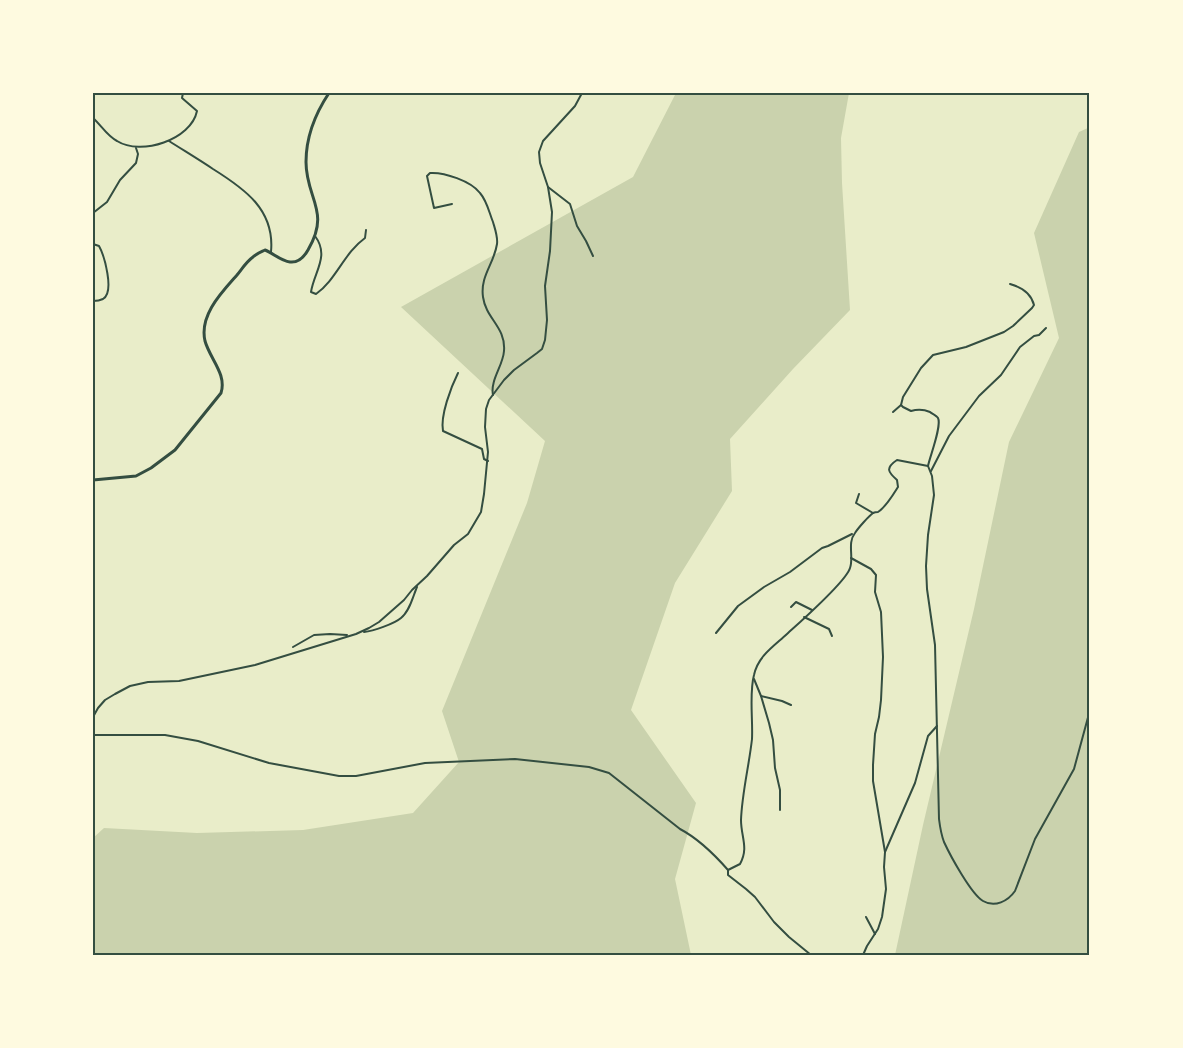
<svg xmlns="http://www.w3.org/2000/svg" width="1183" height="1048" font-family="Karla,sans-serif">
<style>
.green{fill:#cad2ad}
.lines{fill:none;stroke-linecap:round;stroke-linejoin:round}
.minor{stroke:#344e41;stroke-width:2}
.tertiary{stroke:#344e41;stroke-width:3}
.neatline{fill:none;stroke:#344e41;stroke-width:2}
</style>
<rect width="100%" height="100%" fill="#e9edc9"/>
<g class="green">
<path d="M676,93H849L841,138L842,183L850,310L793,369L730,439L732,491L675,583L631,710L696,803L675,879L691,955H93V838L104,828L197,833L303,830L413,813L459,762L442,711L527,503L545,441L401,307L633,177Z"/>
<path d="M1090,127V955H895L923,825L974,609L1009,442L1059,338L1034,233L1079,132Z"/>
</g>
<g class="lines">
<g class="minor">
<path d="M282,93H285"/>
<path d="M93,118C101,125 107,136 117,141C141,156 191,140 197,111L182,98L183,93"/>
<path d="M169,141C183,150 198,159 213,169C245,189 275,210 271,252"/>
<path d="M548,187L570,204L577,226L586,241L593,256"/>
<path d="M452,204L434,208L427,176L430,173C444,172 471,181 480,193C487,201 489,212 493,222C495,229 498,237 497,244C494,264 480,276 483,297C486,319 506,327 504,351C503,366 490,380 493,395"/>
<path d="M93,213L107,202L120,180L136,163L138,154L136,148"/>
<path d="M315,236C330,256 314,272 311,292L316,294C336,280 344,253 365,238L366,230"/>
<path d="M93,244L99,246C104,255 115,292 103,299C101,300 95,301 93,301"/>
<path d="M458,373C451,387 440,416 443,431L482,449L484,459L488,461"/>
<path d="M893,412L901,405"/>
<path d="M928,466C930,456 942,426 938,418C937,416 931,413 930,412C923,409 918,409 911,411L903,407L901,405L903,397L921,368L933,355L966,347L1004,332L1013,326L1032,308L1034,305C1031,293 1021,287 1010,284"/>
<path d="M931,471L949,436L979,396L1001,375L1020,347L1034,336L1039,335L1046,328"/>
<path d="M859,494L856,503L873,513"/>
<path d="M851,558L871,569L876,575L875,592L881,612L883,657L881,700L879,717L875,734L873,765V781L885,852"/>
<path d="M791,607L796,602L812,610"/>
<path d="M804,617L829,629L832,636"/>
<path d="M364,632C373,631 394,624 401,618C410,611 413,596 417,587"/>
<path d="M716,633L738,606L764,587L790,572L822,548L828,546L852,534"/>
<path d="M293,647L314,635L330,634L347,635"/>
<path d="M754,679L761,696L769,723L773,740L775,768L780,790V810"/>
<path d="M761,696L782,701L791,705"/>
<path d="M93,717L98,708L105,700L115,694L130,686L148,682L179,681L255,665L356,634L369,628L379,622L404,600L412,590L427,576L454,545L468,534L481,512L484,494L488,452L485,427L486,409L489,400L504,380L514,370L537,353L542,349L545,340L547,320L545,286L550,251L552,212L548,187L540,163L539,152L543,141L575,106L582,93"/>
<path d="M93,735H165L198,741L269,763L339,776H356L425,763L515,759L589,767L609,773L680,829C699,839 714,854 728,870V875L746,889L755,897L774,922L789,937L811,955"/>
<path d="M728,870L740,864C749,848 741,837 741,820C742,793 749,766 752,739C753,719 749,693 754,675C758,656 774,646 787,634C800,622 846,582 850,568C854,557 847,543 855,533C858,528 869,516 873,513C875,512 877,512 878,512C886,507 893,495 898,487L897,480C888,472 885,468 897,460L928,466L932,476L934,495L928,535L926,566L927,589L935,645L939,819C940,827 941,834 944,842C950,855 971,894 983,901C995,908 1008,901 1015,891L1035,839L1074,769L1090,710"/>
<path d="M866,917L875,934"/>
<path d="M863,955L867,946L878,929L882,917L886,889L884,867L885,852L915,783L928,736L937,726"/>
</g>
<path class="tertiary" d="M93,480L136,476L151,468L175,450L221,393C227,374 210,359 205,341C199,315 222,292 237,275C242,269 246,262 253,257C256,254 261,252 265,250C273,253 281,261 290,262C298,263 304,257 308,250C331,211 306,199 306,162C306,136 315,114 329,93"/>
</g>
<rect width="1183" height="1048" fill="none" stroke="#fefae0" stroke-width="189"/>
<rect x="94" y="94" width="994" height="860" class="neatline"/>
</svg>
